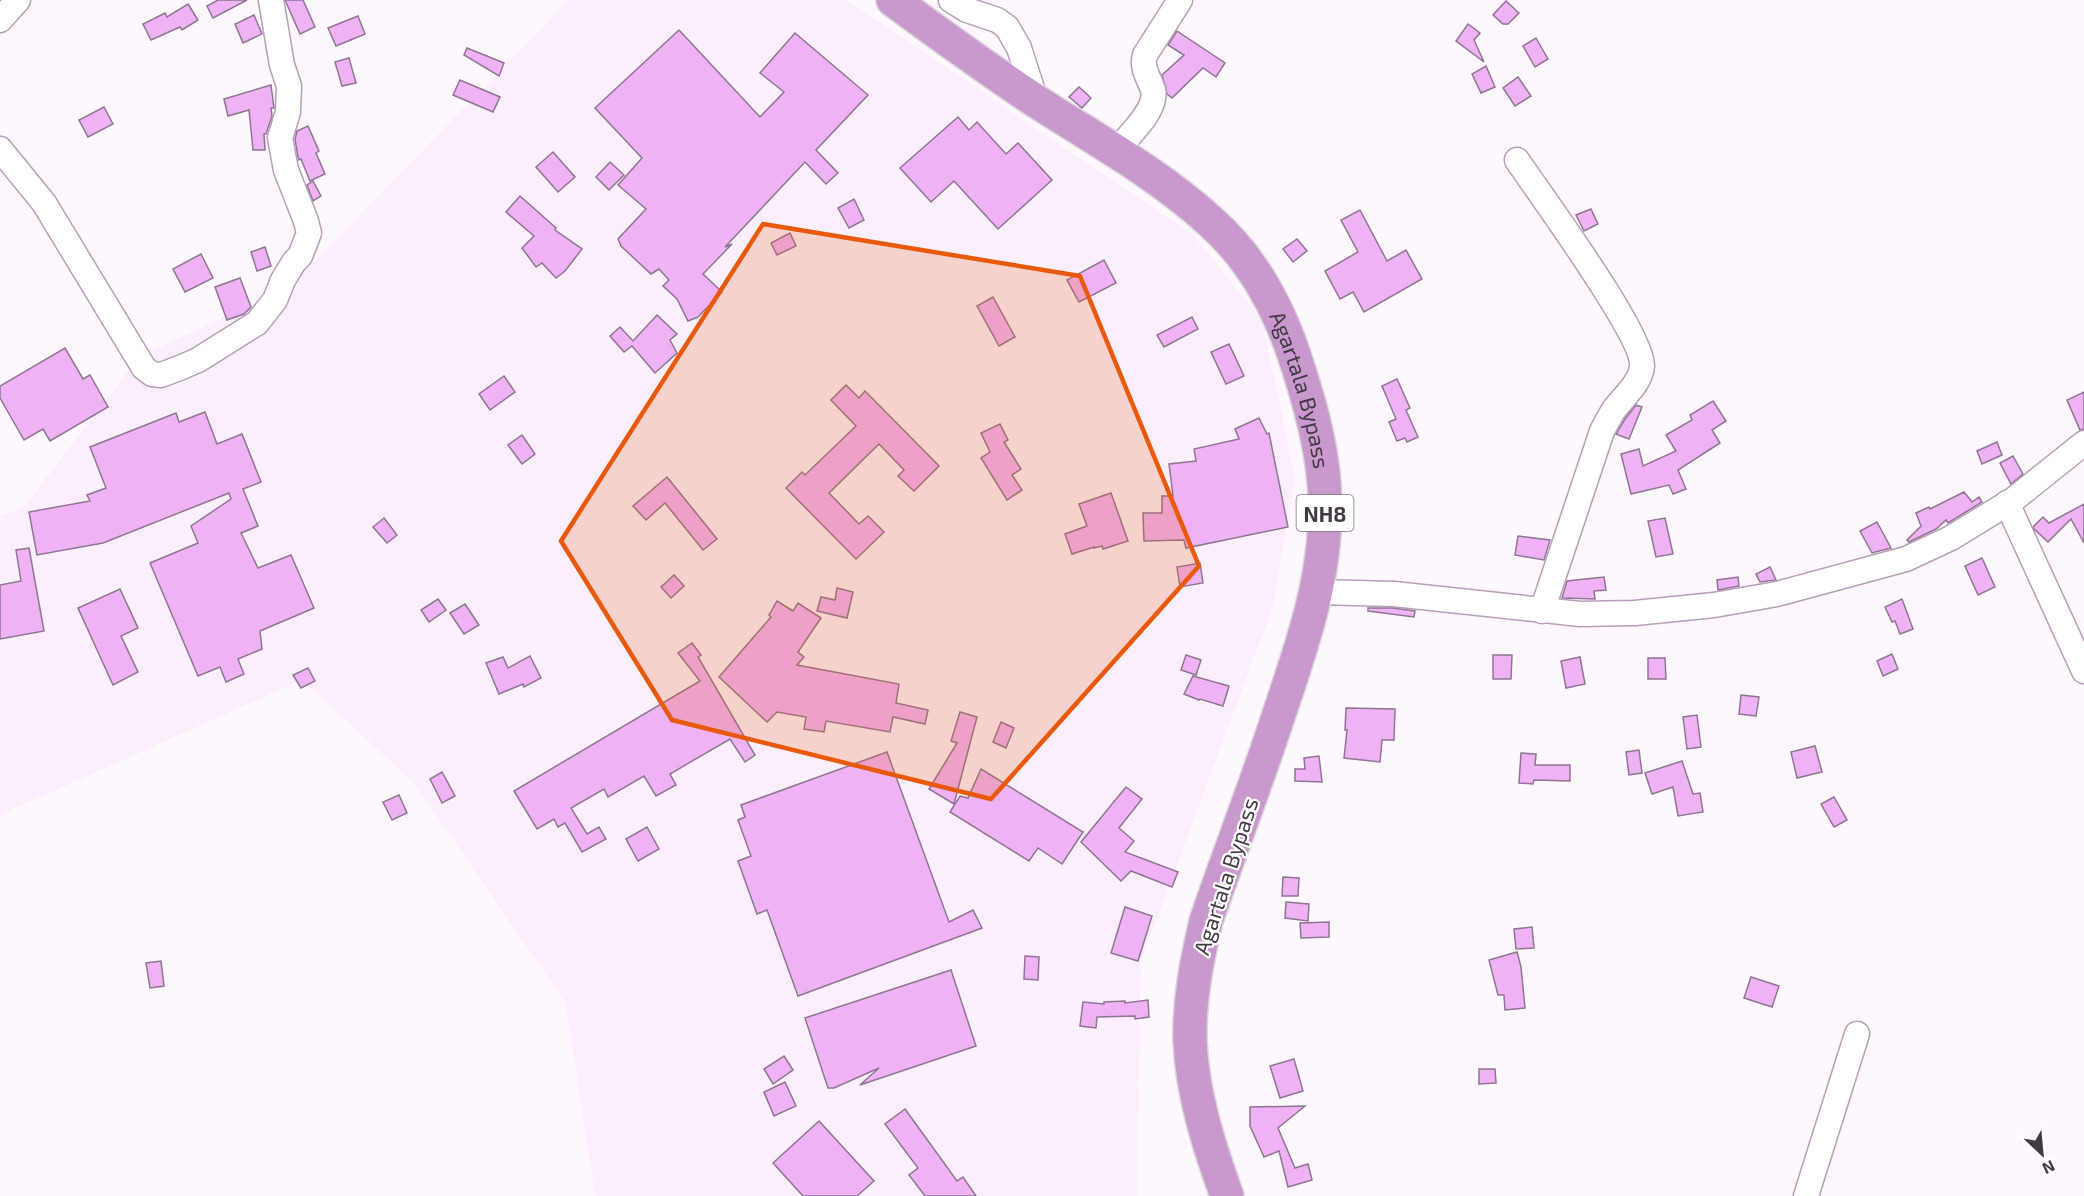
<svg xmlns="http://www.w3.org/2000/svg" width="2084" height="1196" font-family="'Exo 2',sans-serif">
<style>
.built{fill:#fceffd}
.building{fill:#efb3f5;stroke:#8e7690;stroke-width:1.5}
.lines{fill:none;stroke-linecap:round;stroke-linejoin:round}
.minor-casing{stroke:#b79eb9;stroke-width:27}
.highway-casing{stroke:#d9d7da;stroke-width:36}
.minor{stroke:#fff;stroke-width:24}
.highway{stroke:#c999ce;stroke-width:33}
.marked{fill:#e8590c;fill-opacity:0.2;stroke:#e8590c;stroke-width:4.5;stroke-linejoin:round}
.labels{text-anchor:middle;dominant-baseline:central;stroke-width:4.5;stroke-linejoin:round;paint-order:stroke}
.shield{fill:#fff;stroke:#7b747c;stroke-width:1.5}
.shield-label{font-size:21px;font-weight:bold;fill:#433944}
.street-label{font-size:22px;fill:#433944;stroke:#fff}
</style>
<rect width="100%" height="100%" fill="#fef8fe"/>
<path class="built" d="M569,0H847L1192,234L1262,320L1295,478L1273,607L1141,961L1137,1196H595L566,1004L415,784L302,680L0,815V516L24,507L140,356L289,288Z"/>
<g class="building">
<path d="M218,0H247L213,18L207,6Z"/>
<path d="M285,0H303L315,27L300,34Z"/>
<path d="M1506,1L1519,13L1508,24H1503L1493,15Z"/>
<path d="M188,4L198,20L182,30L180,27L151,40L143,24L165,13L167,17Z"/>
<path d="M254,15L262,34L243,43L235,24Z"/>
<path d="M358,16L365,34L336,46L328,28Z"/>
<path d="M1468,24L1480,33L1474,40L1484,62L1456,41Z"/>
<path d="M679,30L760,117L784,92L760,73L795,33L868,95L816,150L838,173L826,184L805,162L725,247L732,244L703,274L722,292L698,317L688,321L677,299L663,286L669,280L659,269L651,274L621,246L618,239L646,209L618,185L642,158L595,108Z"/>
<path d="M1177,31L1225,63L1216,77L1203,68L1172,98L1167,94L1162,75L1184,55L1168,45Z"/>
<path d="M1536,38L1548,59L1535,67L1523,46Z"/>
<path d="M467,48L504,63L499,76L464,55Z"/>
<path d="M349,58L356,83L342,86L335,62Z"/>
<path d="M1486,66L1495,87L1481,93L1472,74Z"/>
<path d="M1518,77L1531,96L1515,106L1503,88Z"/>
<path d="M460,80L500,97L493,112L453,95Z"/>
<path d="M271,85L274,108H271L272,116L266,134H264L265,150H253L249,110L228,116L224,99Z"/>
<path d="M1079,87L1091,98L1082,108L1069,97Z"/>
<path d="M104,107L113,124L88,137L79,120Z"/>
<path d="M958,117L969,130L977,122L1006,154L1018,143L1052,180L998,229L954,181L931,202L900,168Z"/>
<path d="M308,126L319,151L316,153L325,174L310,181L301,159L299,160L298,157L295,139L297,131Z"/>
<path d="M553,152L575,177L558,192L536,167Z"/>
<path d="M610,162L624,175L609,190L596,177Z"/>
<path d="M313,181L321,196L313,201L307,185Z"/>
<path d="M520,196L556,228L555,230L582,249L565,271L556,278L542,263L536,267L522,248L534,236L506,212Z"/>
<path d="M854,199L864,220L849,228L838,208Z"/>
<path d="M1591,209L1598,224L1584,231L1576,215Z"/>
<path d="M1360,210L1387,261L1406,250L1422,279L1364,312L1353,292L1340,299L1325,271L1358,252L1341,220Z"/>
<path d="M790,233L796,246L777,255L771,243Z"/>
<path d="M1297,239L1307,251L1293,262L1283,249Z"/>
<path d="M265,247L271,266L257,271L251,252Z"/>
<path d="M201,254L213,278L185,292L173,269Z"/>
<path d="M1104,260L1116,283L1079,302L1067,280Z"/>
<path d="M240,278L251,307L244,314L227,320L215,287Z"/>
<path d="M993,297L1015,337L999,346L977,306Z"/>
<path d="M657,315L677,334L670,340L677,353L655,373L632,346L624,352L610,336L620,327L633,341Z"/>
<path d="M1192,317L1198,329L1164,347L1157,335Z"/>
<path d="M1229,344L1244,376L1226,384L1211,352Z"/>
<path d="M65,348L83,379L90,375L108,407L50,441L43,429L24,440L0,398V386Z"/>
<path d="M504,376L515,392L490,410L479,394Z"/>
<path d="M1397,379L1410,408L1406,410L1418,437L1407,442L1405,438L1397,441L1389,422L1396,419L1382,386Z"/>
<path d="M846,385L859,398L865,391L939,466L914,491L898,476L904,470L879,444L829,493L859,524L868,516L884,532L856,559L786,488L802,472L805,475L856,426L831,400Z"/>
<path d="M2084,392V429L2080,430L2067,400Z"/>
<path d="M1713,401L1726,421L1712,430L1720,443L1678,470L1686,489L1673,494L1669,485L1631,494L1621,454L1639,449L1643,466L1676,451L1666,435L1692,420L1690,415Z"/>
<path d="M1636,405L1642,407L1629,439L1616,434L1625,419Z"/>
<path d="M205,412L217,444L242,434L261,482L243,489L258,526L241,533L258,568L291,555L314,608L260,631L262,649L238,659L244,674L226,682L220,667L198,676L150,563L198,543L191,526L231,499L229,493L103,543L37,555L29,512L90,501L87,495L106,488L90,447L176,413L179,422Z"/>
<path d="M1259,418L1267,434L1269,433L1288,527L1186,548L1184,540L1144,541L1143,513H1162V496H1173L1169,464L1196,461L1194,449L1239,439L1235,429Z"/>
<path d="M1000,424L1008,440L1004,442L1021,469L1012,475L1022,490L1007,500L981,458L990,452L981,433Z"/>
<path d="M522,435L535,454L522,464L508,445Z"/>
<path d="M1997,442L2002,455L1982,464L1977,451Z"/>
<path d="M2013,456L2023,474L2011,484L2000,463Z"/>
<path d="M667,477L717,539L703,550L665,503L646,520L633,506Z"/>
<path d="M1964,492L1972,502L1979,497L1982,502L1948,523L1946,520L1936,529L1909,542L1907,540L1921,526L1916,513L1929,507L1930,509Z"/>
<path d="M1111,493L1128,541L1103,549L1102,546L1094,548V547L1072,554L1065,534L1087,526L1079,504Z"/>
<path d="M2084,504V543L2071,519L2048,542L2034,529L2033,527L2043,517L2049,523Z"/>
<path d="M384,518L397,535L387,543L373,527Z"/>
<path d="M1665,518L1673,554L1656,557L1648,521Z"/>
<path d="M1877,522L1891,548L1872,553L1860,531Z"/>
<path d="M1518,536L1550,540L1544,560L1515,555Z"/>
<path d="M29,548L44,631L0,639V585L21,581L16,550Z"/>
<path d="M1982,558L1995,587L1978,595L1965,566Z"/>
<path d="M1200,563L1203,583L1180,587L1177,567Z"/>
<path d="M1770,567L1776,580L1760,582L1756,574Z"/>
<path d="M674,575L684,586L671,598L661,587Z"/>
<path d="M1604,577L1606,590L1594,591L1595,599L1562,598L1567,581Z"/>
<path d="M1738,577L1739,586L1718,590L1717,580Z"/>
<path d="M837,588L853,592L847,618L817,611L821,597L835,600Z"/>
<path d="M120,589L138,628L121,636L138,672L113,685L78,608Z"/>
<path d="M438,599L446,610L429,622L421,610Z"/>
<path d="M1902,599L1913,629L1900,634L1895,621L1892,622L1885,607Z"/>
<path d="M777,601L793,611L798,603L821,618L798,652L804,657L797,665L899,684L896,703L928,710L925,724L893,717L890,732L826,721L824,732L804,729L806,717L777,712L767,722L719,677L771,617L769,615Z"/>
<path d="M465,604L479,625L464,634L450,613Z"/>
<path d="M1368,608H1393L1415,611L1414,617L1368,611Z"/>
<path d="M692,643L701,655L698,657L755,755L745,762L730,739L670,774L676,785L656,796L644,776L608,797L604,789L571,808L587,834L599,827L606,839L582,852L565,823L558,827L554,819L537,829L514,791L700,681L678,653Z"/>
<path d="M1892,654L1898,669L1883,676L1877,661Z"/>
<path d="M1186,655L1201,660L1196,675L1181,670Z"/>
<path d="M1493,655H1512L1511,679H1493Z"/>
<path d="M530,656L541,678L524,687L523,684L499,694L486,663L503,657L508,668Z"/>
<path d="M1580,657L1585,684L1566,688L1561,661Z"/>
<path d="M1648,658H1665L1666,679H1648Z"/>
<path d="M308,668L315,681L301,688L293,675Z"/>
<path d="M1193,676L1229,686L1223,706L1200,699L1199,700L1184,694Z"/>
<path d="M1741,695L1759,697L1756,716L1739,714Z"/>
<path d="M1346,708L1395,709L1394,740H1382L1380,762L1344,758L1347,730H1345Z"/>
<path d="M960,712L977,717L954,804L929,789L957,743L951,741Z"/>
<path d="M1697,715L1701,747L1687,749L1683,717Z"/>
<path d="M1001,722L1014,728L1006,748L993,742Z"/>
<path d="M1815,746L1822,772L1797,778L1791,752Z"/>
<path d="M1639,750L1642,773L1629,775L1626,752Z"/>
<path d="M887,752L949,922L973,910L982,928L798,996L767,910L757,914L738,861L751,856L738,820L745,817L741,805Z"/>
<path d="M1521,753L1536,754L1535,765H1570V781L1534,780L1533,784L1519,783Z"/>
<path d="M1319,756L1322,782L1295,781V769H1305L1304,758Z"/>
<path d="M1682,761L1693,794L1700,793L1703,812L1678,816L1673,787L1652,794L1645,773Z"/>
<path d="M981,769L1083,832L1062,864L1038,848L1029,861L950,812L960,796L968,798Z"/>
<path d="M442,772L455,796L442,803L430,779Z"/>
<path d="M1126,787L1142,799L1119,828L1134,841L1125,852L1178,872L1172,887L1131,871L1121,881L1081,842Z"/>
<path d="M399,795L407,813L392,820L383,802Z"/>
<path d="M1834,797L1847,820L1834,827L1821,804Z"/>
<path d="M647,827L659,849L638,861L626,839Z"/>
<path d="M1283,877L1299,878L1298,896H1282Z"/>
<path d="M1286,902L1309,904L1308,921L1285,918Z"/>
<path d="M1125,907L1152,916L1138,961L1111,953Z"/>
<path d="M1329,922V937L1301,938L1300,923Z"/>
<path d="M1532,927L1534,948L1516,949L1514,929Z"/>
<path d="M1517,952L1521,967L1525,1008L1505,1010L1504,995H1498L1489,960Z"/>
<path d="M1025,956L1039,957L1038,980L1024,979Z"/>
<path d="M161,961L164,986L150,988L146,963Z"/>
<path d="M951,970L976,1046L860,1085L879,1068L834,1088H828L805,1018Z"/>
<path d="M1751,977L1779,986L1772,1007L1744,998Z"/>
<path d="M1148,1000L1149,1017L1135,1019V1016L1097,1017L1096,1028L1080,1026L1083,1002L1104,1004V1002L1125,1001V1003Z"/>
<path d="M784,1056L793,1070L773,1084L764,1069Z"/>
<path d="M1294,1059L1303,1091L1280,1098L1270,1066Z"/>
<path d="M1479,1069H1495L1496,1083L1479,1084Z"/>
<path d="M785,1082L796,1106L774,1116L764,1092Z"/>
<path d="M1305,1106L1278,1128L1295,1168L1308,1164L1312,1180L1288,1187L1279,1151L1264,1157L1250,1126V1107Z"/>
<path d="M905,1109L957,1181L963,1177L976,1196H925L909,1175L918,1168L885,1124Z"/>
<path d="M819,1121L874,1181L857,1196H803L773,1163Z"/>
</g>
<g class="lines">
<g class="minor-casing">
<g id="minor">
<path d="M951,0L967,10L997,20L1007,27L1019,48L1036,101"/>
<path d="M0,20L18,0"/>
<path d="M0,149L44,203L144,368L152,374L161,375L182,367L198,360L257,323L275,300L283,280L294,262L300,256L309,233L306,221L286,170L280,138L288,112L289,86L282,65L271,0"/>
<path d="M1115,152C1127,137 1158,110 1153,90C1149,77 1141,69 1145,55L1180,0"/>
<path d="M1517,160C1539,193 1644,335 1642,366C1641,383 1622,398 1613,411C1609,418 1605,425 1602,431L1542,611"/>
<path d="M2007,503L2084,671"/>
<path d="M1316,592L1394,594L1580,614L1635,613L1714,605L1777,594L1906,559L1951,538L2013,500L2084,443"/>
<path d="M1806,1196L1857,1034"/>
</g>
</g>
<g class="highway-casing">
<g id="highway">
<path id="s1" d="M893,0C942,36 991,72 1042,105C1100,142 1161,176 1211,222C1254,260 1281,312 1298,367C1312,410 1324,455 1325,500C1327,574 1303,643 1280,711C1257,782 1230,851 1206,921C1197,960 1189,1000 1190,1040C1192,1094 1209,1146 1227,1196"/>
</g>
</g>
<use href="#minor" class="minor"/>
<use href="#highway" class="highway"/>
</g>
<path class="marked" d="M763,224L1080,276L1199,566L991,799L672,720L561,541Z"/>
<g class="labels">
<rect class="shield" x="1296.5" y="495" width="57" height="36" rx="4.5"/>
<g class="shield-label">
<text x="1325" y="513">NH8</text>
</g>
<g class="street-label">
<text stroke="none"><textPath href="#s1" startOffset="582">Agartala Bypass</textPath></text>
<text transform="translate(1225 876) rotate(-72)">Agartala Bypass</text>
</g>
</g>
<g transform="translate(2042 1154) rotate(154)" stroke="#ffffff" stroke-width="4.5" paint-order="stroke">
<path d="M0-4.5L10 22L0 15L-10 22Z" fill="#433944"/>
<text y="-9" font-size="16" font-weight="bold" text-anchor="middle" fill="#433944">N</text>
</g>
</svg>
